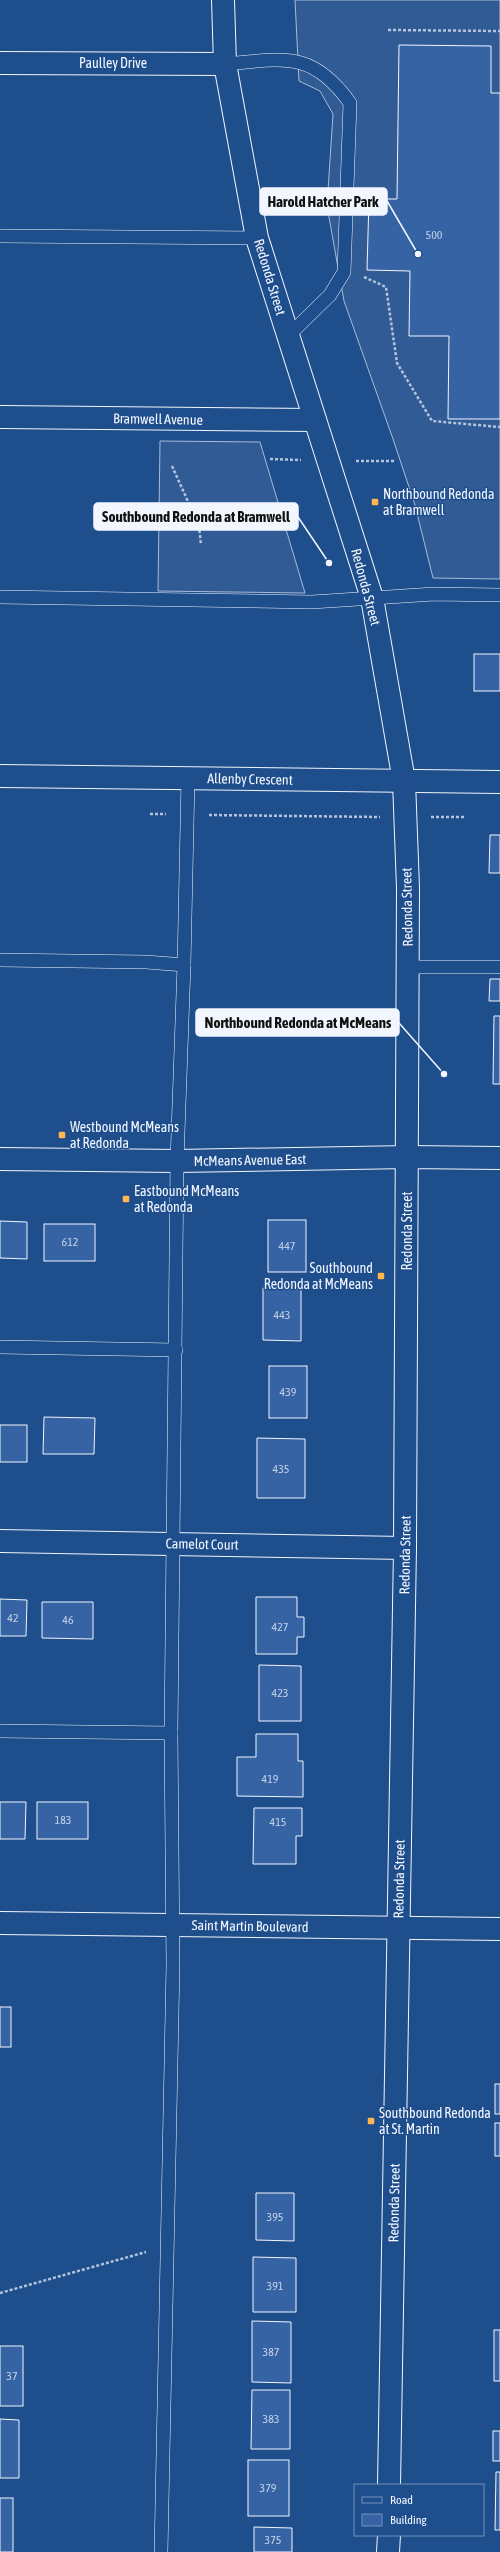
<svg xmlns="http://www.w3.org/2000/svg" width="500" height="2552" font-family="'Asap Condensed',sans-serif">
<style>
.built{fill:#305b95;stroke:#a8bbd7}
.building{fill:#3563a3;stroke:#f2f6ff}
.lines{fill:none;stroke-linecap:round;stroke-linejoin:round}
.service-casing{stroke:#f2f6ff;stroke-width:14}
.minor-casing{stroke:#f2f6ff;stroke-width:24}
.tertiary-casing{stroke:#f2f6ff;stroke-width:24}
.path{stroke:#b3c4dc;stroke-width:2.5;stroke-dasharray:3 2;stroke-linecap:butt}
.service{stroke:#1f4e8c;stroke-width:13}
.minor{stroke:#1f4e8c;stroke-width:22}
.tertiary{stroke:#1f4e8c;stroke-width:22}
.poi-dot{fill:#ffb74d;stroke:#1f4e8c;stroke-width:1.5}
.labels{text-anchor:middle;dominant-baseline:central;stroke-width:3;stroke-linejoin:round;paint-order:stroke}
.number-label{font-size:12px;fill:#c3d1e8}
.street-label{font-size:14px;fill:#f2f6ff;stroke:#1f4e8c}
.poi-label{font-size:14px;fill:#f2f6ff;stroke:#1f4e8c;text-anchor:start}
.leader{fill:none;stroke:#f2f6ff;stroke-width:1.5}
.callout-dot{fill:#f2f6ff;stroke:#1f4e8c;stroke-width:1.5}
.callout{fill:#f2f6ff;stroke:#f2f6ff;stroke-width:1.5}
.callout-label{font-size:15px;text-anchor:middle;font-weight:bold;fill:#111}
</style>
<rect width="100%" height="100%" fill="#1f4e8c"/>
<g class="built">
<path d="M295,0H500V579L433,578L415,505L393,439L344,301L327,206L333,114L320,91L299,81Z"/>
<path d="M160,441L260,442L305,593L158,591Z"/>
</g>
<g class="building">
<path d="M399,45L491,46V93H500V419H448L449,336H409L410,271L367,270L369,199H397Z"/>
<rect x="474" y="654" width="26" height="37"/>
<path d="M490,835H500V873H489Z"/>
<path d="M490,979H500V1001H489Z"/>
<path d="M494,1016H500V1084H493Z"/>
<rect x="268" y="1220" width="38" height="52"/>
<path d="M0,1221L27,1222V1259L0,1258Z"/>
<rect x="44" y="1224" width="51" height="37"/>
<path d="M263,1288L301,1289V1341L263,1340Z"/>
<rect x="269" y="1366" width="38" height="52"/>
<path d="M44,1417L95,1418L94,1454H43Z"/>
<rect x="0" y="1425" width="27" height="37"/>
<path d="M257,1438L305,1439V1498H257Z"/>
<path d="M256,1597H297V1617H304V1637H297V1654H256Z"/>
<path d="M0,1599L27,1600L26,1636H0Z"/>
<path d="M42,1602H93V1639L42,1638Z"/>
<path d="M259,1665L301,1666V1721H259Z"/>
<path d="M256,1734H298V1761H303V1797L237,1796V1757H256Z"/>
<path d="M0,1802H26L25,1839H0Z"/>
<rect x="37" y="1802" width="51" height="37"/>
<path d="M254,1808H302V1836H296V1864H253Z"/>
<rect x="0" y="2007" width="11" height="40"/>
<rect x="495" y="2084" width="5" height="30"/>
<rect x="495" y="2123" width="5" height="33"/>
<path d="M256,2193H294V2241L256,2240Z"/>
<path d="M253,2257L296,2258V2312H253Z"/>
<path d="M252,2321L291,2322V2383L252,2382Z"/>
<rect x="494" y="2330" width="6" height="51"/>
<rect x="0" y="2346" width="23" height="60"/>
<path d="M252,2390H290V2449H251Z"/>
<path d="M0,2419L19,2420V2478H0Z"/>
<rect x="493" y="2431" width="7" height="30"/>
<rect x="248" y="2460" width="41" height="56"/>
<path d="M496,2472H500V2530H495Z"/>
<rect x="0" y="2498" width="13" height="54"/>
<path d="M254,2527L292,2528V2552H254Z"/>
</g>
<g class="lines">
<g class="service-casing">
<g id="service">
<path d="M225,64C284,59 312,50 350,103L344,272L330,295L288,336"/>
<path d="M0,236L257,238"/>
<path d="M0,597L312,602L434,594L500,595"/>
<path d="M0,960L146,962L184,965"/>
<path d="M408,967H500"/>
<path d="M0,1347L176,1350"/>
<path d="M0,1731L171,1733"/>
<path d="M161,2552L173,1965L171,1733L177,1161L184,965L188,779"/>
</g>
</g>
<g class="minor-casing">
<g id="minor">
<path d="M0,63L225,64"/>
<path d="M0,417L315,420"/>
<path d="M0,776L500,782"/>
<path d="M0,1541L405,1548"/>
<path d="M0,1923L500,1929"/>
</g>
</g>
<g class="tertiary-casing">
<g id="tertiary">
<path d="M223,0L225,64L257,238L372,598L404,781L408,888L405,1548L389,2485"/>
<path d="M0,1159L177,1161L407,1157L500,1158"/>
<path d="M388,2552L389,2535"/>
</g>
</g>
<g class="path">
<path d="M388,30L500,31"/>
<path d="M364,277L386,287L397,363L432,421L500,427"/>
<path d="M270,459L301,460"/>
<path d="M356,461H394"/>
<path d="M172,466L199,526L201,545"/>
<path d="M150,814H166"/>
<path d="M209,815L380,817"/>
<path d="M431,817H465"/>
<path d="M0,2293L146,2252"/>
</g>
<use href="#service" class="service"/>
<use href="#minor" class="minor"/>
<use href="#tertiary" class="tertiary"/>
</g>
<g class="poi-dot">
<rect x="371" y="498" width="8" height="8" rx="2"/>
<rect x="58" y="1131" width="8" height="8" rx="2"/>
<rect x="122" y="1195" width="8" height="8" rx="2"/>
<rect x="377" y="1272" width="8" height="8" rx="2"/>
<rect x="367" y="2117" width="8" height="8" rx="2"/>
</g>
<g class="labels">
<g class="number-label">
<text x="434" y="235">500</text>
<text x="70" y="1242">612</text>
<text x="287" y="1246">447</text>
<text x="282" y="1315">443</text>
<text x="288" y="1392">439</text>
<text x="281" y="1469">435</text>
<text x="13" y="1618">42</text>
<text x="68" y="1620">46</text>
<text x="280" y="1627">427</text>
<text x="280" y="1693">423</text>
<text x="270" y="1779">419</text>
<text x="63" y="1820">183</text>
<text x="278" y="1822">415</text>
<text x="275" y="2217">395</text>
<text x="275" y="2286">391</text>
<text x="271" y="2352">387</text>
<text x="12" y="2376">37</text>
<text x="271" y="2419">383</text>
<text x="268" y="2488">379</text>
<text x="273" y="2540">375</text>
</g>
<g class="street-label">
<text x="113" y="63">Paulley Drive</text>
<text transform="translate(270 277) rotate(73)">Redonda Street</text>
<text transform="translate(158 419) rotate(1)">Bramwell Avenue</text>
<text transform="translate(366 587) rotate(75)">Redonda Street</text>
<text transform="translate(250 779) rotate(1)">Allenby Crescent</text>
<text transform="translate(407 907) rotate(-91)">Redonda Street</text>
<text transform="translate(250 1160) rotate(-1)">McMeans Avenue East</text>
<text transform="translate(407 1231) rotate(-90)">Redonda Street</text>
<text transform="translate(202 1544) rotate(1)">Camelot Court</text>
<text transform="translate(405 1555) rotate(-89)">Redonda Street</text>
<text transform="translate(399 1879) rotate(-89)">Redonda Street</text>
<text transform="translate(250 1926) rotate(1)">Saint Martin Boulevard</text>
<text transform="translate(394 2203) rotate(-89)">Redonda Street</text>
</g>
<g class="poi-label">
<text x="383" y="494">Northbound Redonda<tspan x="383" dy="16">at Bramwell</tspan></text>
<text x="70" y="1127">Westbound McMeans<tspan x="70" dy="16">at Redonda</tspan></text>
<text x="134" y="1191">Eastbound McMeans<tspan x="134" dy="16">at Redonda</tspan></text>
<text x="373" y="1268" text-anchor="end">Southbound<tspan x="373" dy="16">Redonda at McMeans</tspan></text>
<text x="379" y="2113">Southbound Redonda<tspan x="379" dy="16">at St. Martin</tspan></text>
</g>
</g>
<path class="leader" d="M418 254L387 201M329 563L298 517M444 1074L399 1023"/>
<g class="callout-dot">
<circle cx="418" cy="254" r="4"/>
<circle cx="329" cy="563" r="4"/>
<circle cx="444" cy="1074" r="4"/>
</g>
<g class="callout">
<rect x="260" y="188" width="127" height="27" rx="4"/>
<rect x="94" y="503" width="204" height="27" rx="4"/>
<rect x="196" y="1009" width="203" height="27" rx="4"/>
</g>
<g class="callout-label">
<text x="323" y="207">Harold Hatcher Park</text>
<text x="196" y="522">Southbound Redonda at Bramwell</text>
<text x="298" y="1028">Northbound Redonda at McMeans</text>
</g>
<rect x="354" y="2484" width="130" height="52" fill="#1f4e8c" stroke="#7391ba"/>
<rect x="362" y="2497" width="20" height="6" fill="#1f4e8c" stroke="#7391ba"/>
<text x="390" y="2504" font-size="12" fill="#f2f6ff">Road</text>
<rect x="362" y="2514" width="20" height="12" fill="#3563a3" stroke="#7391ba"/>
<text x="390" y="2524" font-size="12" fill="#f2f6ff">Building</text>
</svg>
